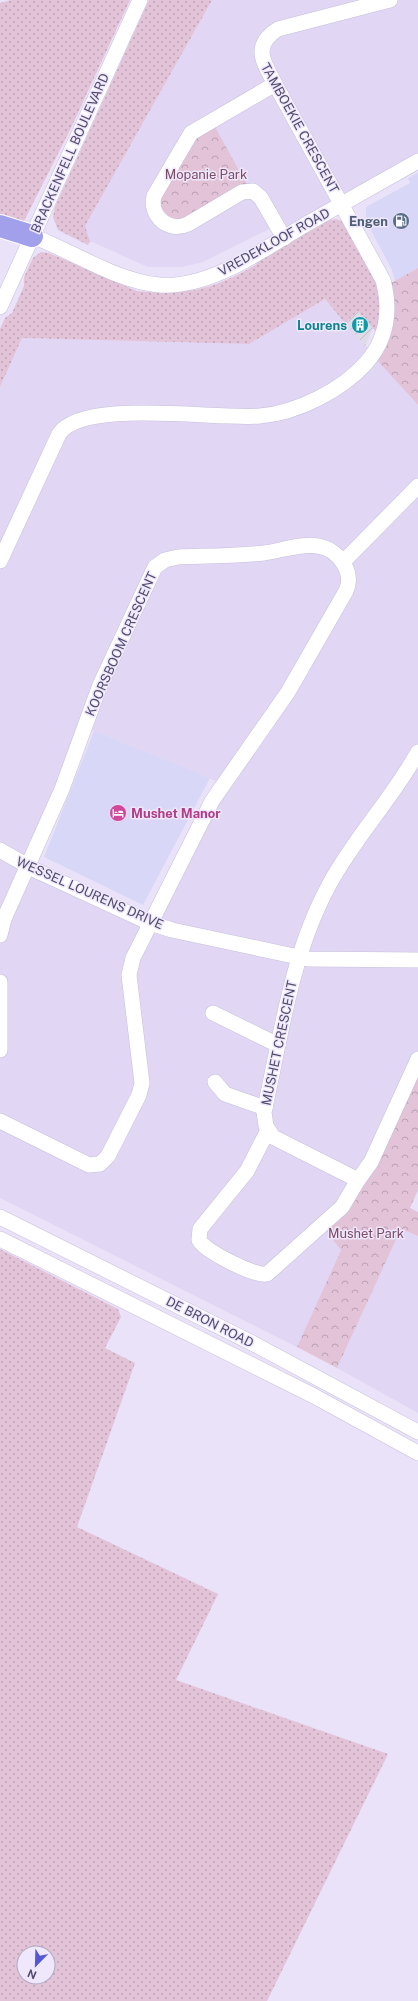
<svg xmlns="http://www.w3.org/2000/svg" width="418" height="2001" font-family="'Public Sans',sans-serif">
<style>
.residential{fill:#e1d7f4;fill-rule:evenodd}
.commercial{fill:#d9d7f7}
.industrial{fill:url(#industrial-furrows)}
.grass{fill:url(#grass-dots);fill-rule:evenodd}
.park{fill:url(#park-crowns)}
.lines{fill:none;stroke-linecap:round;stroke-linejoin:round}
.minor-casing{stroke:#c6bfdb;stroke-width:16}
.highway-casing{stroke:#fff;stroke-width:24}
.minor{stroke:#fff;stroke-width:15}
.highway{stroke:#a2a0eb;stroke-width:22}
.labels{text-anchor:middle;dominant-baseline:central;stroke-width:3;stroke-linejoin:round;paint-order:stroke}
.street-label{font-size:13px;fill:#504c6c;stroke:#efe7fc}
.park-label{font-size:13px;fill:#7b4c65;stroke:#efe7fc}
.service-label{font-size:13px;font-weight:bold;fill:#4e5e75;stroke:#efe7fc;text-anchor:end}
.culture-label{font-size:13px;font-weight:bold;fill:#0d838f;stroke:#efe7fc;text-anchor:end}
.hotel-label{font-size:13px;font-weight:bold;fill:#b23c85;stroke:#efe7fc;text-anchor:start}
</style>
<defs>
<pattern id="industrial-furrows" width="10" height="10" patternUnits="userSpaceOnUse"><rect width="10" height="10" fill="#dfdce8"/><path d="M-1 1l2-2M0 10L10 0M9 11l2-2" fill="none" stroke="#c1beca"/></pattern>
<pattern id="grass-dots" width="8" height="8" patternUnits="userSpaceOnUse"><rect width="8" height="8" fill="#e3c3d8"/><path d="M2 2h.1M6 6h.1" fill="none" stroke="#baa1b3" stroke-width="1.8" stroke-linecap="round"/></pattern>
<pattern id="park-crowns" width="20" height="18" patternUnits="userSpaceOnUse"><rect width="20" height="18" fill="#e3c3d8"/><path d="M2 6a3 3 0 1 1 6 0M12 15a3 3 0 1 1 6 0" fill="none" stroke="#baa1b3"/></pattern>
</defs>
<rect width="100%" height="100%" fill="#eae2f8"/>
<g class="residential">
<path d="M212,0H418V159L284,237L277,225L203,262L182,267H148L90,241L85,226Z"/>
<path d="M325,299L418,405V1061L341,1250L297,1347L0,1198V387L22,338L248,344ZM84,727L223,784L151,922L28,866Z"/>
<path d="M401,1229L418,1236V1413L337,1368Z"/>
</g>
<g class="commercial">
<path d="M418,173V268L395,281L392,270L366,221V207L410,183L408,178Z"/>
<path d="M94,731L210,778L143,905L44,857Z"/>
</g>
<path class="industrial" d="M358,311L373,328L365,346L345,323Z"/>
<g class="grass">
<path d="M11,0H130L70,130L23,223L0,220V3Z"/>
<path d="M149,0H212L85,226L90,241L88,245L58,230L53,217L55,207Z"/>
<path d="M336,219L342,221L375,277L381,304L377,333L358,311L345,323L325,299L249,344L22,338L0,387V329L5,318L12,313L24,286V277L33,258L41,252L49,253L137,291L159,293L188,290L191,291C216,286 236,277 257,264L256,262L330,220Z"/>
<path d="M0,1249L118,1309L121,1317L105,1348L135,1363L77,1527L218,1594L176,1680L388,1754L267,2001H0ZM24,1953H48V1977H24Z"/>
</g>
<g class="park">
<path d="M214,125L247,185L184,221L166,218L157,200L191,139Z"/>
<path d="M418,268V405L377,360C393,337 398,311 391,283Z"/>
<path d="M418,1072V1190L410,1208L418,1212V1236L401,1229L337,1368L297,1347L341,1250L325,1230Z"/>
</g>
<g class="lines">
<g class="minor-casing">
<g id="minor">
<path d="M275,84L191,133L154,196C149,216 169,233 188,224L242,192L253,191L261,198L284,238"/>
<path d="M32,236C72,251 116,281 159,285C212,289 266,247 310,222C346,202 382,181 418,161"/>
<path d="M0,307L140,0"/>
<path d="M0,561L59,434C83,398 217,420 260,416C297,413 342,390 366,363C387,339 391,310 383,280L275,84C264,63 251,46 278,29L390,0"/>
<path d="M343,562L418,486"/>
<path d="M418,752C392,799 354,838 329,885C291,955 281,1036 264,1112L266,1126L273,1137L358,1180L371,1162L418,1059"/>
<path d="M0,850L35,870L150,923L172,930L308,959L418,960"/>
<path d="M0,935L4,919L62,789L100,685L155,567L165,560L178,557C206,556 235,556 264,553C281,551 301,543 318,546C338,549 355,572 346,591L288,692L212,801L133,958L129,975L142,1083L139,1095L108,1156L100,1164L89,1165L0,1121"/>
<path d="M0,982V1050"/>
<path d="M213,1013L278,1045"/>
<path d="M215,1082L225,1094L265,1108"/>
<path d="M268,1130L247,1171L200,1229L199,1240C204,1251 256,1277 267,1274L342,1207L358,1180"/>
<path d="M0,1217L256,1345L418,1432"/>
<path d="M0,1239L314,1396L418,1453"/>
</g>
</g>
<g class="highway-casing">
<path id="highway" d="M0,226L32,236"/>
</g>
<use href="#minor" class="minor"/>
<use href="#highway" class="highway"/>
</g>
<defs>
<g id="fuel-disc" transform="scale(0.9)"><circle r="9.5" fill="#5c6f8a" stroke="#efe7fc"/><path d="M-5.5-6h7V0h2V4h1.3V-2.5L3-4.5l.8-.8L6-3V5H2.5V1h-1V6h-7ZM-4.2-4.7v3.2H.2V-4.7Z" fill="#fff"/></g>
<g id="building-disc" transform="scale(0.9)"><circle r="9.5" fill="#0f9aa8" stroke="#efe7fc"/><path d="M-4-6H4V6H1V3H-1V6H-4ZM-2.5-4.3h1.7v1.8h-1.7ZM.8-4.3h1.7v1.8H.8ZM-2.5-1h1.7V.8h-1.7ZM.8-1h1.7V.8H.8Z" fill="#fff"/></g>
<g id="hotel-disc" transform="scale(0.9)"><circle r="9.5" fill="#d1479c" stroke="#efe7fc"/><path d="M-6-4.5h1.5V1H6V5H4.5V3h-9V5H-6ZM-4 0a1.8 1.8 0 1 1 3.6 0ZM.5 0V-2.5h3Q6-2.5 6 0Z" fill="#fff"/></g>
</defs>
<g fill-rule="evenodd">
<use href="#fuel-disc" x="401" y="221"/>
<use href="#building-disc" x="360" y="325"/>
<use href="#hotel-disc" x="118" y="813"/>
</g>
<g class="labels">
<g class="street-label">
<text transform="translate(300 128) rotate(61)">TAMBOEKIE CRESCENT</text>
<text transform="translate(70 153) rotate(-66)">BRACKENFELL BOULEVARD</text>
<text transform="translate(274 242) rotate(-29)">VREDEKLOOF ROAD</text>
<text transform="translate(121 644) rotate(-66)">KOORSBOOM CRESCENT</text>
<text transform="translate(90 893) rotate(24)">WESSEL LOURENS DRIVE</text>
<text transform="translate(279 1043) rotate(-78)">MUSHET CRESCENT</text>
<text transform="translate(210 1322) rotate(27)">DE BRON ROAD</text>
</g>
<g class="park-label">
<text x="206" y="174">Mopanie Park</text>
<text x="366" y="1233">Mushet Park</text>
</g>
<g class="service-label">
<text x="388" y="221">Engen</text>
</g>
<g class="culture-label">
<text x="347" y="325">Lourens</text>
</g>
<g class="hotel-label">
<text x="131" y="813">Mushet Manor</text>
</g>
</g>
<g transform="translate(36 1965) rotate(203)"><circle r="19" fill="#efe7fc" stroke="#afa9c2"/>
<path d="M0-3L7 15L0 10L-7 15Z" fill="#5657d3"/>
<text y="-6" font-size="11" font-weight="bold" text-anchor="middle" fill="#504c6c">N</text>
</g>
</svg>
